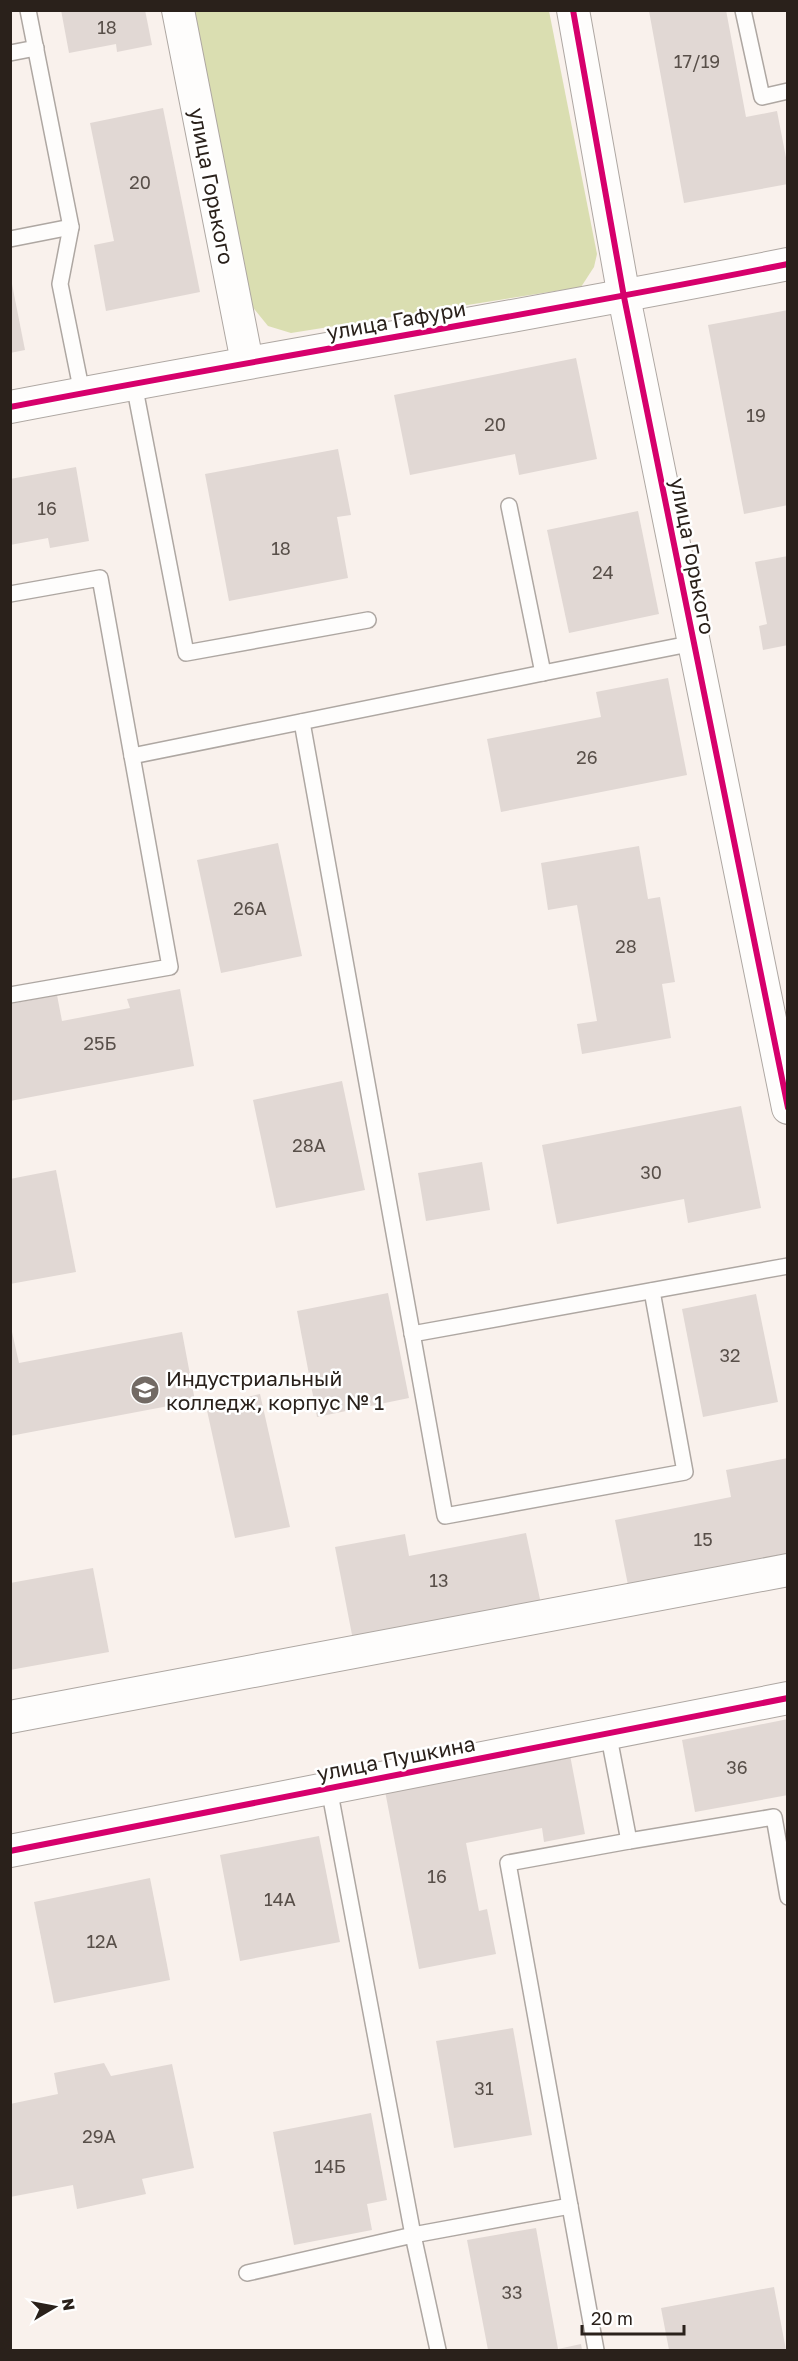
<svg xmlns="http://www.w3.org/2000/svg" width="798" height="2361" font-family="'Golos Text',sans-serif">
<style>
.green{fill:#dadeb1}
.building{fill:#e1d8d4}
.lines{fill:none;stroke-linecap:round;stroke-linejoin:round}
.service-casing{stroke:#aea7a2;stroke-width:18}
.minor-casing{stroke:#aea7a2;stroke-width:34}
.service{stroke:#fefdfc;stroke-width:15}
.minor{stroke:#fefdfc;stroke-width:32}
.cycleway-casing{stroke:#fff;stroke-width:10}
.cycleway{stroke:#d6006c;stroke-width:6}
.labels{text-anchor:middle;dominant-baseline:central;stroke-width:5;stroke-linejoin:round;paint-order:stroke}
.number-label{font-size:18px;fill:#584f49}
.street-label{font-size:21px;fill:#2a211b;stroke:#fff}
.poi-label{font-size:21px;fill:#2a211b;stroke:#fff;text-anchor:start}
</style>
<rect width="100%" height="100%" fill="#f9f1ec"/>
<path class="green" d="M192,11H549L597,254L594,267L581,287L291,333L268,326L251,305Z"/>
<g class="building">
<path d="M61,10H145L152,45L117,52L116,44L69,53Z"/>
<path d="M653,10H726L746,117L777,111L788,168V184L684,203L649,11Z"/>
<path d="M163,108L200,292L106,311L94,245L114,241L90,123Z"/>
<path d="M10,274L25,350L10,353Z"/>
<path d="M788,310V505L744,514L708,325Z"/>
<path d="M576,358L597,459L519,475L515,454L410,475L394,395Z"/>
<path d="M338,449L351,515L337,517L348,578L229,601L205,474Z"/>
<path d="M76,467L89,541L50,548L48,538L10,545V479Z"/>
<path d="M638,511L659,614L569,633L547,530Z"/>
<path d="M788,556V645L763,650L759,626L767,624L755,562Z"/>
<path d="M668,678L687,775L501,812L487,739L601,717L596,692Z"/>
<path d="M278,843L302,956L221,973L197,860Z"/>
<path d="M639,846L648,899L660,897L675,982L662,984L671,1038L582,1054L577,1024L597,1021L577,905L548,910L541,863Z"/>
<path d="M180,989L194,1066L10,1101V1004L57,995L62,1021L130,1008L127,999Z"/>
<path d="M342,1081L365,1190L276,1208L253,1100Z"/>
<path d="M741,1106L761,1208L688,1223L684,1199L557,1224L542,1145Z"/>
<path d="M482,1162L490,1210L426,1221L418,1173Z"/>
<path d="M56,1170L76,1272L10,1284V1179Z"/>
<path d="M388,1293L409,1398L317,1417L297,1311Z"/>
<path d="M756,1294L778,1402L703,1417L682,1309Z"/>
<path d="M10,1323L19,1363L182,1332L195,1401L10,1436Z"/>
<path d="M260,1394L290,1527L235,1538L206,1406Z"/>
<path d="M788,1458V1559L629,1590L615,1520L731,1497L726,1470Z"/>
<path d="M526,1533L541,1604L353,1640L335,1547L405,1534L409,1556Z"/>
<path d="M93,1568L109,1652L10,1670V1583Z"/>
<path d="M788,1719V1795L695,1812L682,1740Z"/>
<path d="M570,1755L585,1834L544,1842L542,1828L466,1843L479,1911L487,1909L496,1954L419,1969L385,1791Z"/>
<path d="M319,1836L340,1942L240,1961L220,1855Z"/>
<path d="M150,1878L170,1980L54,2003L34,1902Z"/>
<path d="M513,2028L532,2135L454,2148L436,2041Z"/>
<path d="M104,2063L111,2076L172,2064L194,2168L142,2179L146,2194L77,2209L73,2185L10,2197V2104L58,2094L54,2073Z"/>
<path d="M371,2113L387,2200L367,2204L372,2230L294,2245L273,2132Z"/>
<path d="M536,2228L558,2349L581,2344L582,2350H488L467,2240Z"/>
<path d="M774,2287L786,2350H669L661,2308Z"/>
</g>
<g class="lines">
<g class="service-casing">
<g id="service">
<path d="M28,10L71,227L60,284L82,393"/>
<path d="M743,10L762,97L788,91"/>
<path d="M10,53L36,48"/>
<path d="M10,239L71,227"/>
<path d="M134,384L186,653L368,620"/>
<path d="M509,506L543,673L694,643"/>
<path d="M10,594L100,578L170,967L10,995"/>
<path d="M302,722L445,1516L685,1472L652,1291"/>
<path d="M132,756L543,673"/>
<path d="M412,1334L788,1266"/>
<path d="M608,1732L629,1841L774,1817L788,1897"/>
<path d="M329,1788L413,2235L570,2206"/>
<path d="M247,2273L413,2235L438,2350"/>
<path d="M596,2350L508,1863L629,1841"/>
</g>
</g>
<g class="minor-casing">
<g id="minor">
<path d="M178,10L247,362"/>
<path d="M573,10L624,297L788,1108"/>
<path d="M10,407C269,357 529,316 788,264"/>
<path d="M10,1717L788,1570"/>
<path d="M10,1851L788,1698"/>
</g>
</g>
<use href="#service" class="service"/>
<use href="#minor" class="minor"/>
<g class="cycleway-casing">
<g id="cycleway">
<path d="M573,10L624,297L788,1108"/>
<path d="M10,407C269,357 529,316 788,264"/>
<path d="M10,1851L788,1698"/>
</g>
</g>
<use href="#cycleway" class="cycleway"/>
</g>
<defs>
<g id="university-disc" transform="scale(1.5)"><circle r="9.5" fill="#726a64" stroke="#fff"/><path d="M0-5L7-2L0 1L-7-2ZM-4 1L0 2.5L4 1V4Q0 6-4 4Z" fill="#fff"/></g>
</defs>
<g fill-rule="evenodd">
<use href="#university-disc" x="145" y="1390"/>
</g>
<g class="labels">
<g class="number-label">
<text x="107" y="27">18</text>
<text x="697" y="61">17/19</text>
<text x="140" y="182">20</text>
<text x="756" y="415">19</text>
<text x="495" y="424">20</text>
<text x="47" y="508">16</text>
<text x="281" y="548">18</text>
<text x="603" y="572">24</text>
<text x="587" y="757">26</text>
<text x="250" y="908">26А</text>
<text x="626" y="946">28</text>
<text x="100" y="1043">25Б</text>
<text x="309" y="1145">28А</text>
<text x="651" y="1172">30</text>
<text x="730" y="1355">32</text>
<text x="703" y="1539">15</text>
<text x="439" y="1580">13</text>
<text x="737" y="1767">36</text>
<text x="437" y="1876">16</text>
<text x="280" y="1899">14А</text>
<text x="102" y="1941">12А</text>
<text x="484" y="2088">31</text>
<text x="99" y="2136">29А</text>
<text x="330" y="2166">14Б</text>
<text x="512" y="2292">33</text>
</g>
<g class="street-label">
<text transform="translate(212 186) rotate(79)">улица Горького</text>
<text transform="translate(396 320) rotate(-10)">улица Гафури</text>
<text transform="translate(693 556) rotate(79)">улица Горького</text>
<text transform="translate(396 1758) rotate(-11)">улица Пушкина</text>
</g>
<g class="poi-label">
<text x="166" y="1378">Индустриальный<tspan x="166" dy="24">колледж, корпус № 1</tspan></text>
</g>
</g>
<rect width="798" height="2361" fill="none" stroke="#2a211b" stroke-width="24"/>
<g transform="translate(54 2307) rotate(80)" stroke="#ffffff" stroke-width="4.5" paint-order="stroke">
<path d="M0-4.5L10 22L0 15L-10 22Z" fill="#2a211b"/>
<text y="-9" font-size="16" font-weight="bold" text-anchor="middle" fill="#2a211b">N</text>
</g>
<path d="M582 2325v9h102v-9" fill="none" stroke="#2a211b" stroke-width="3"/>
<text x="591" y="2325" font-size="18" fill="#2a211b" stroke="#ffffff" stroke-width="4.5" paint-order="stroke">20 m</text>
</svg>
